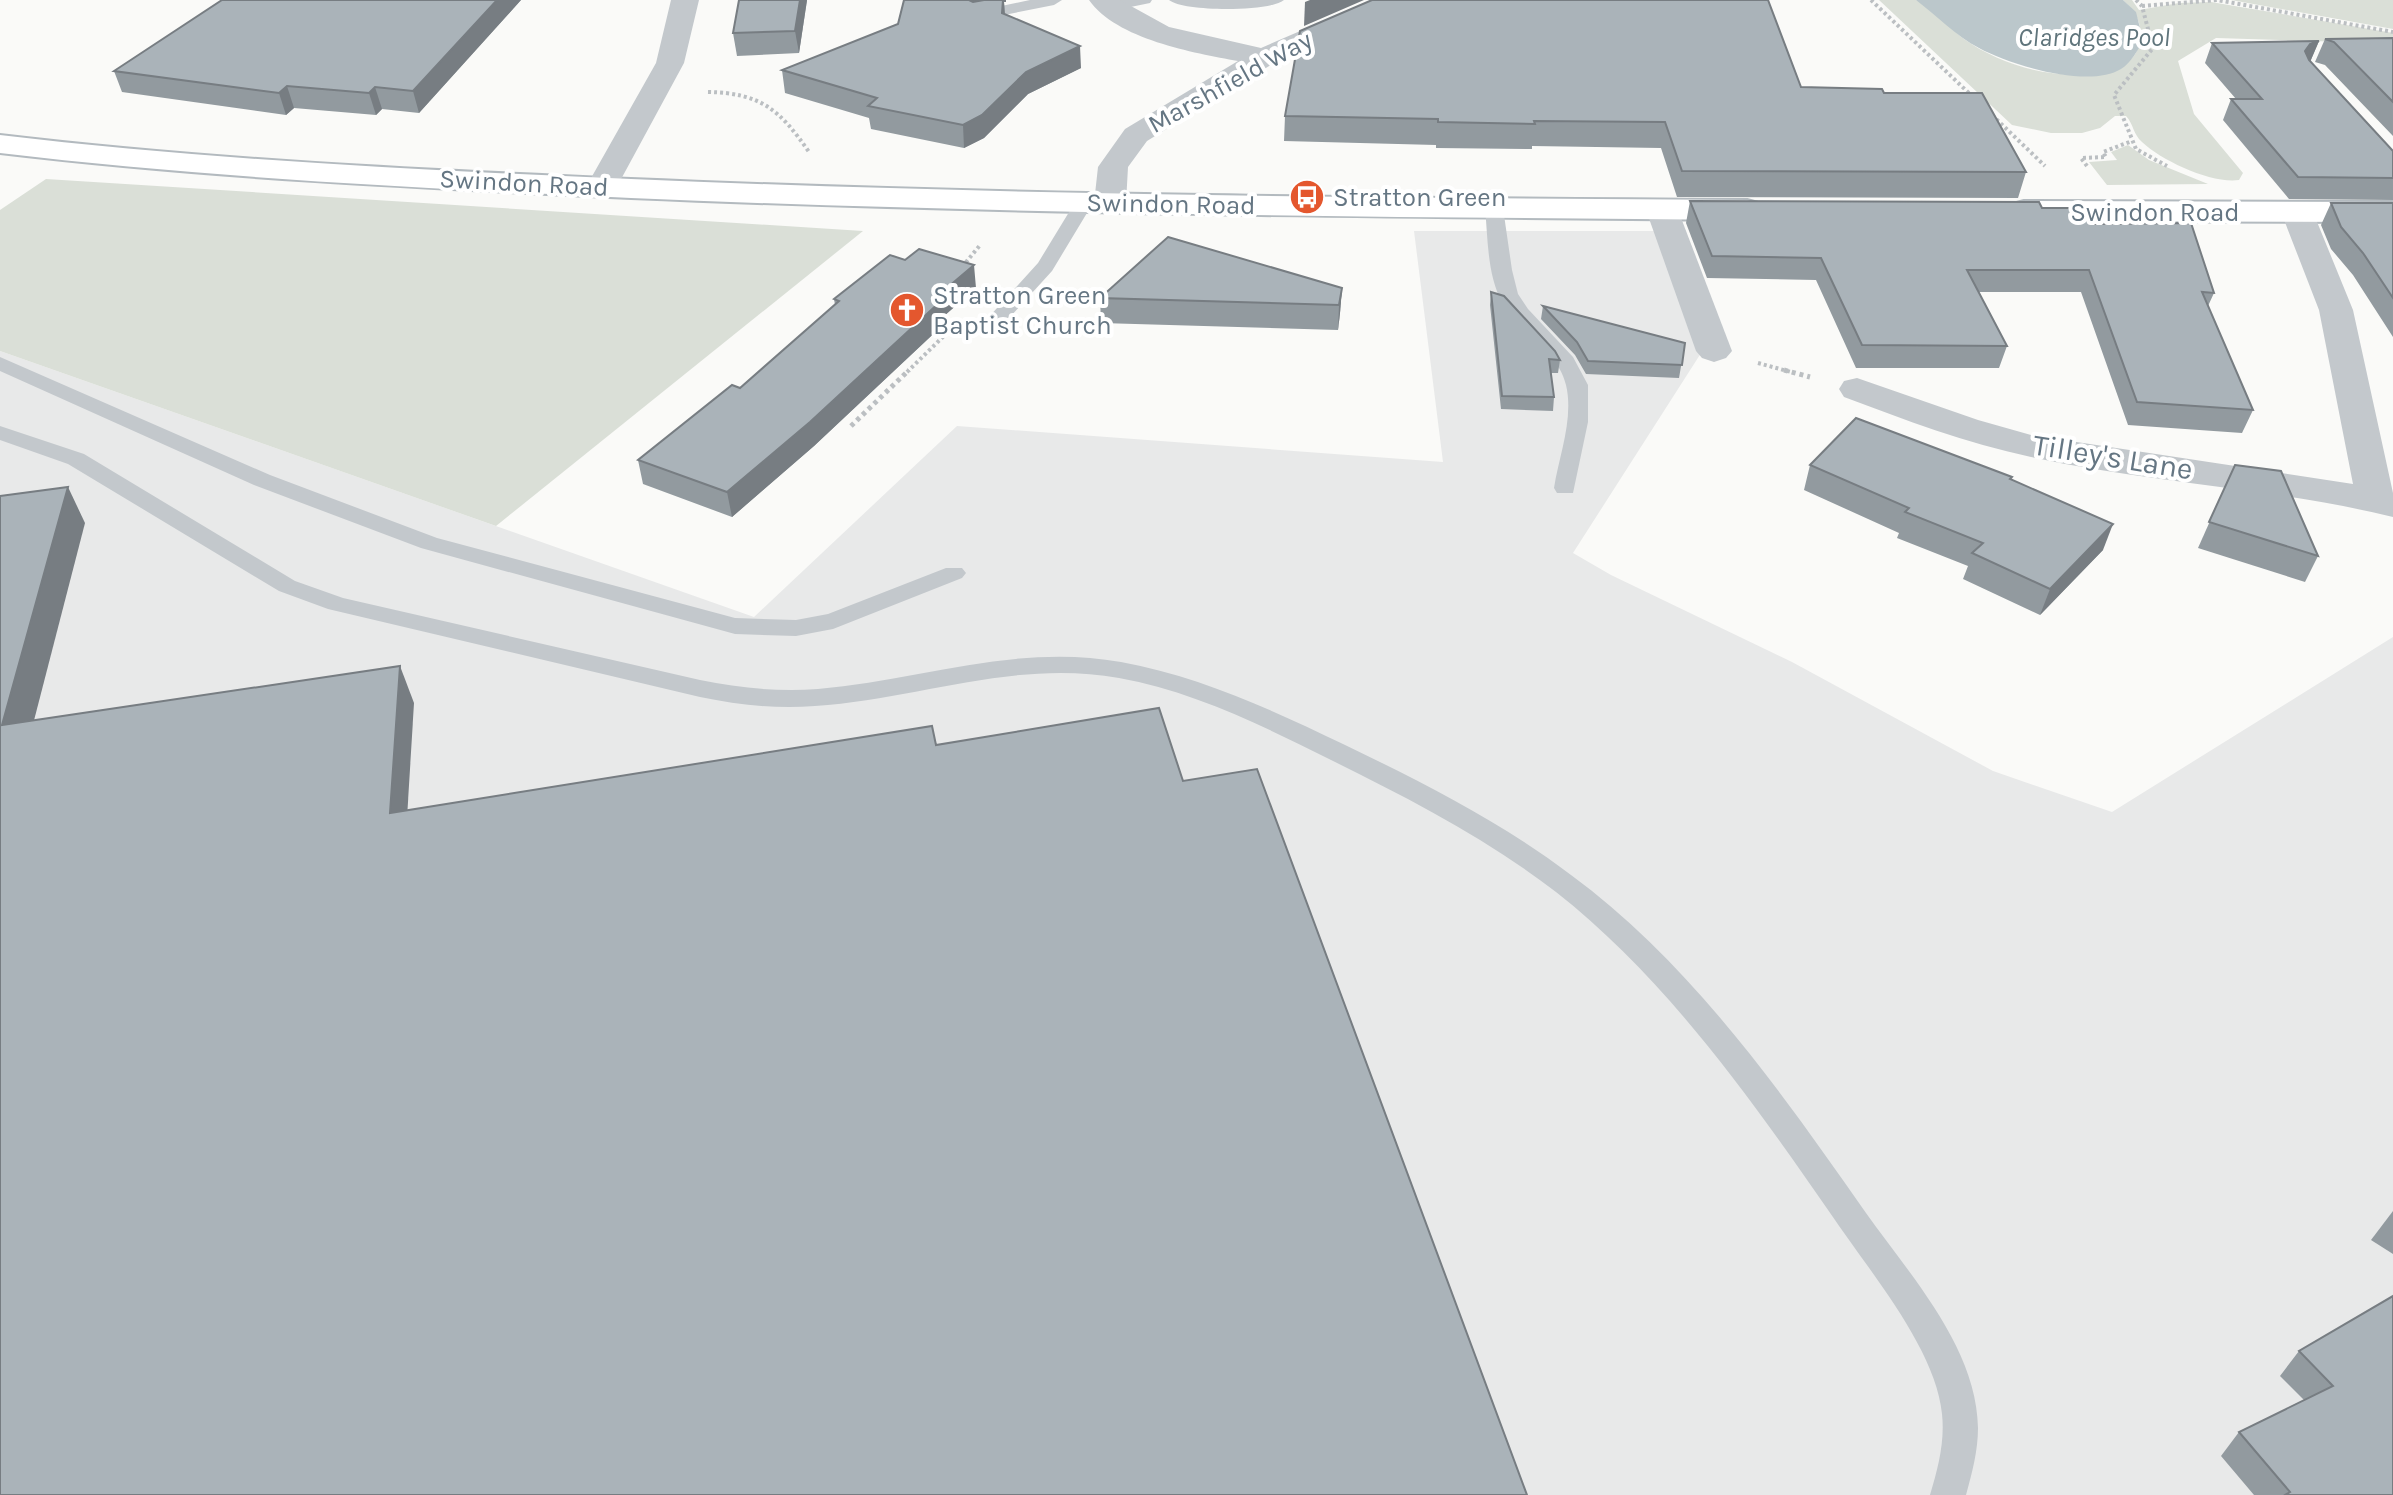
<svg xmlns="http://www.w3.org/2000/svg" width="2393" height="1495" font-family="Karla,sans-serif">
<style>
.built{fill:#e8e9e9}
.green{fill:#dadfd7}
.water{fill:#bbc7cb}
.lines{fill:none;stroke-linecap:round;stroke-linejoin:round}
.secondary-casing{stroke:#b3babf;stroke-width:4}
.path-far1{stroke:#bbbfc2;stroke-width:4;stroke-dasharray:3 3;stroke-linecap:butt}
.path{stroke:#bbbfc2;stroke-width:5;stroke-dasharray:4 4;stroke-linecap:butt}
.lane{fill:#c3c8cc;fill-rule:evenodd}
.street{fill:#c3c8cc;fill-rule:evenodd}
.secondary{fill:#fff;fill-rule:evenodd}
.wall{fill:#929a9f}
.shaded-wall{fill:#777d82}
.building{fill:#aab3b9;stroke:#777d82;stroke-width:2}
.labels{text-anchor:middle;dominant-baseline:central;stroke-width:8;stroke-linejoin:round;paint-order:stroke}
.far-water-label{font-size:26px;font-style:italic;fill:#60757c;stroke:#fff}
.far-street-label{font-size:26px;fill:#657683;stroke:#fff}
.far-poi-label{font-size:26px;fill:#657683;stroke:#fff;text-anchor:start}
.street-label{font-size:30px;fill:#657683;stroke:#fff}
</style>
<rect width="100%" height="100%" fill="#fafaf8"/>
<path class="built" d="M1414,231H1666L1703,350L1573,553L1611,575L1792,662L1993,771L2112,812L2393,637V1495H0V351L754,617L957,426L1443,462Z"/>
<g class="green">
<path d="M1879,0C1889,0 1906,0 1916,0C1934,6 1949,28 1964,39C2003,67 2063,83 2110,70C2124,66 2137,59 2139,43C2143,24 2137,13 2123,0H2132L2139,10L2179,3L2211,2L2393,33V47L2346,42L2216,38L2178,61L2194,114L2243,173L2239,180C2212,184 2162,161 2142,142C2133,134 2134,125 2126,116H2115L2100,128L2082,133H2051L2012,125Z"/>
<path d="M2231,0H2393V29Z"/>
<path d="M2128,145L2149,160L2208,184L2107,185L2089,162L2117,160L2111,152Z"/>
<path d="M46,179L863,231L496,526L0,351V210Z"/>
</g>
<path class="water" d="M1916,0H2123L2136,12L2143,40C2138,50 2131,63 2121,69C2089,89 2010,65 1979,48C1956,36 1937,16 1916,0Z"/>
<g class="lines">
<g class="secondary-casing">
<g id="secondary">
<path d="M0,135C210,160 420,170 631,179C1003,195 1375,198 1747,200L1758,203L1763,210L1758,217L1747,220C1375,217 1003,214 631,198C420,188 210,178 0,153Z"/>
<path d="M2024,201L2393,202V222L2024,221L2013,218L2008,211L2013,204Z"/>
</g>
</g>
<g class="path-far1">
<path d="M1871,0L1973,97"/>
<path d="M2136,0L2142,6L2153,48L2114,95L2136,149L2167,166"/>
<path d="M2142,6L2217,0L2393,32"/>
<path d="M708,92C761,93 780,110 809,152"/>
<path d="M1992,115L2045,166"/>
<path d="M2087,166L2081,158L2106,157L2103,152L2132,141"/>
<path d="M962,267L981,244"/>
<path d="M1758,363L1791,372"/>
<path d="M907,372L951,329"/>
</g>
<g class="path">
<path d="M1784,370L1810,377"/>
<path d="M851,426L909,370"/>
</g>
<g class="lane">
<path d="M1030,0H1062L1054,5L974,21L966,16L968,13Z"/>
<path d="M1152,0L1150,3L1111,11L1103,6L1118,0Z"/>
<path d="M1169,0H1284C1270,12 1183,12 1169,0Z"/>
<path d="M1084,197L1093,203L1052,271L1001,327H987L984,323L987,319L1038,263L1077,199Z"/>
<path d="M1494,202L1503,208L1512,270L1518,294L1528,309L1573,357L1588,385V422L1573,493H1557L1554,488C1559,456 1574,418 1566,385C1558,351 1521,333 1503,304C1487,276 1488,239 1485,208Z"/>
<path d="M0,357L270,475L437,538L735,618L796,620L828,614L946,568H962L966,573L962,578L833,629L796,636L735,634L421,548L254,485L0,371Z"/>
<path d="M0,426L84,454L295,581L343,598L700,680C739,688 778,692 818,689C920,680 1017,643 1121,662C1199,676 1272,710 1343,744C1422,782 1501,822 1571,875C1691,963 1782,1093 1866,1213C1910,1275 1977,1348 1978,1428C1978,1451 1972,1473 1966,1495H1930C1938,1468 1945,1442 1942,1414C1936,1350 1871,1273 1835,1220C1754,1103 1668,980 1556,892C1486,838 1406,797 1327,758C1261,725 1192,691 1119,678C1015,659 918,699 815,706C776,709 738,705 700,697L328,609L279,591L68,464L0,440Z"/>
</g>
<g class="street">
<path d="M671,0H699L684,63L613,194L602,196L591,194L586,187L656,63Z"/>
<path d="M1089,0H1120L1169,27L1261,48L1372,0H1409L1405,6L1274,63L1147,141L1128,167L1126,203L1121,210L1110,212L1099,210L1094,203L1098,167L1125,129L1238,61C1194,53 1116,39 1089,0Z"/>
<path d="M1662,200L1673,203L1678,210L1732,351L1726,358L1714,362L1702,358L1696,351L1646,210L1651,203Z"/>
<path d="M2297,202L2308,205L2313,212L2353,310L2393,493V517C2274,488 2151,483 2031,457C1966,443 1905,420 1844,397L1839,389L1844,381L1857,378L1978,420L2031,435L2353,484L2319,310L2281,212L2286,205Z"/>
</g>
<use href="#secondary" class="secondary"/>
</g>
<g class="wall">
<path d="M222,0H521L419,113L382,109L376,115L294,108L286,115L122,92L114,71Z"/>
<path d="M807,0L799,53L737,56L733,33Z"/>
<path d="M904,0H1006V2H1004L1005,14L1081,68L1028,94L984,138L964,148L871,129L869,118L785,93L782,70L898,24Z"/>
<path d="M2393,38V136L2325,65L2315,62L2325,39Z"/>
<path d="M2319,41L2310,62L2393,151V200L2289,199L2223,120L2231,99H2236L2205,63L2212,43Z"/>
<path d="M1801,87L1884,93L2026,172L2018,198L1677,197L1661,148L1532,146V149L1436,148V145L1284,141L1285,116Z"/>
<path d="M1690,201L2042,208L2093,224L2214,293L2208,306L2253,410L2242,433L2128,425L2081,292H1979L2007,346L1999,368H1856L1816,280L1707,278L1686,223Z"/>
<path d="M2331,203H2393V337L2353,275L2331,249L2321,225Z"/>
<path d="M976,288L944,316L945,323L814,446L732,517L643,484L638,460L740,388L835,305L834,299Z"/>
<path d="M1342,288L1340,313L1338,330L1101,323L1100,298Z"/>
<path d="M1491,292L1560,360L1558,373H1551L1554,397L1553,411L1501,409L1490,305Z"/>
<path d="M1543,306L1685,343L1679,378L1586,374L1575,355L1541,319Z"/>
<path d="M1810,465L2011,479L2103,550L2040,615L1963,579L1968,566L1897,538L1899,533L1804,490Z"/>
<path d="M2235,465L2318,556L2305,582L2198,548Z"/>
<path d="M2393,1211V1254L2371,1240Z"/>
<path d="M2393,1296V1495H2254L2221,1456L2239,1432L2304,1400L2280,1376L2299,1351Z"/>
</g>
<g class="shaded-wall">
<path d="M497,0H521L419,113L413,91Z"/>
<path d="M800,0H807L799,53L795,31Z"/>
<path d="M962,0H1006V2H1004L1005,18L1002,13L967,10Z"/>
<path d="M1310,0H1364L1304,26L1305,2Z"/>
<path d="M2319,41L2310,62L2305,51L2310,44Z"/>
<path d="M1080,46L1081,68L1028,94L984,138L964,148L963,125L1026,72Z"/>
<path d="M287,86L294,108L286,115L279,93Z"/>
<path d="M375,87L382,109L376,115L369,93Z"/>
<path d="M974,265L976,288L944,316L945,323L814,446L732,517L727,492L935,298Z"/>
<path d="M1342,288L1340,313L1338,330L1339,305Z"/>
<path d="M68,487L85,523L23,763L2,725Z"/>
<path d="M2113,524L2103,550L2040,615L2050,589Z"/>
<path d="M400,666L414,703L405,851L390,813Z"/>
</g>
<g class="building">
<path d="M222,0H497L413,91L375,87L369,93L287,86L279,93L114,71Z"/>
<path d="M739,0H800L795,31L733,33Z"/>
<path d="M904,0H969L973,2L984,0H1003L1002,13L1080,46L1026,72L982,115L963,125L868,106L877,98L782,70L898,24Z"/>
<path d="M1372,0H1768L1801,87L1882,89L1884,93H1982L2026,172L1682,171L1665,122L1534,121L1535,124L1438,122V119L1285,116L1300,31Z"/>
<path d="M2393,38V102L2334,42L2325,39Z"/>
<path d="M2319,41L2310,44L2305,51L2309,60L2393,151V178L2298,177L2231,99H2262L2212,43Z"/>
<path d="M1690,201L2039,202L2042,208H2083L2093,224L2191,223L2214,293L2202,292L2253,410L2137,402L2089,270H1967L2007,346L1862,345L1821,258L1712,256Z"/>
<path d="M2331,203H2393V298L2363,253L2341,227Z"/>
<path d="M1168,237L1342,288L1339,305L1100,298Z"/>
<path d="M919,249L974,265L935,298L942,300L810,422L727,492L638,460L732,385L740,388L839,301L834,299L890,255L905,260Z"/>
<path d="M1491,292L1504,296L1555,351L1560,360L1549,359L1554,397L1502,396Z"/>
<path d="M1543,306L1685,343L1682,365L1588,361L1577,342Z"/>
<path d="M1856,418L2012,477L2010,479L2113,524L2050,589L1972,553L1983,543L1905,512L1909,508L1810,465Z"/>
<path d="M2235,465L2281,471L2318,556L2209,522Z"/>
<path d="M68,487L2,725L400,666L390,813L932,726L936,745L1159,708L1183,781L1257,769L1527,1495H0V496Z"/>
<path d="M2393,1296V1495H2285L2290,1492L2239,1432L2333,1386L2299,1351Z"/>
</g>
<defs>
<g id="bus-disc" transform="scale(1.8)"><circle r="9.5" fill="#e4572e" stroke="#fff"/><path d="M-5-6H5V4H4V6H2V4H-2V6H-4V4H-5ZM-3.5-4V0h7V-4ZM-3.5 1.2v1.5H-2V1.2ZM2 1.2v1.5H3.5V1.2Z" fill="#fff"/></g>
<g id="church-disc" transform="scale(1.8)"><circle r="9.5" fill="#e4572e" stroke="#fff"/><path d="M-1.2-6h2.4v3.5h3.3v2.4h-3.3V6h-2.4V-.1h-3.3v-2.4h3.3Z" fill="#fff"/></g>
</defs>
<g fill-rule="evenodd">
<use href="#bus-disc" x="1307" y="197"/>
<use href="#church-disc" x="907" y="310"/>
</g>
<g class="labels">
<g class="far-water-label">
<text x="2094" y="37">Claridges Pool</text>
</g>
<g class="far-street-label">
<text transform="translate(1230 82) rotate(-29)">Marshfield Way</text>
<text transform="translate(524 183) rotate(3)">Swindon Road</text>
<text transform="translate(1171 204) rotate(1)">Swindon Road</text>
<text x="2155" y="212">Swindon Road</text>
</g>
<g class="far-poi-label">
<text x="1333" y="197">Stratton Green</text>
<text x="933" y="295">Stratton Green<tspan x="933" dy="30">Baptist Church</tspan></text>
</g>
<g class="street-label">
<text transform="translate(2113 457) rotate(9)">Tilley's Lane</text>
</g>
</g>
</svg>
